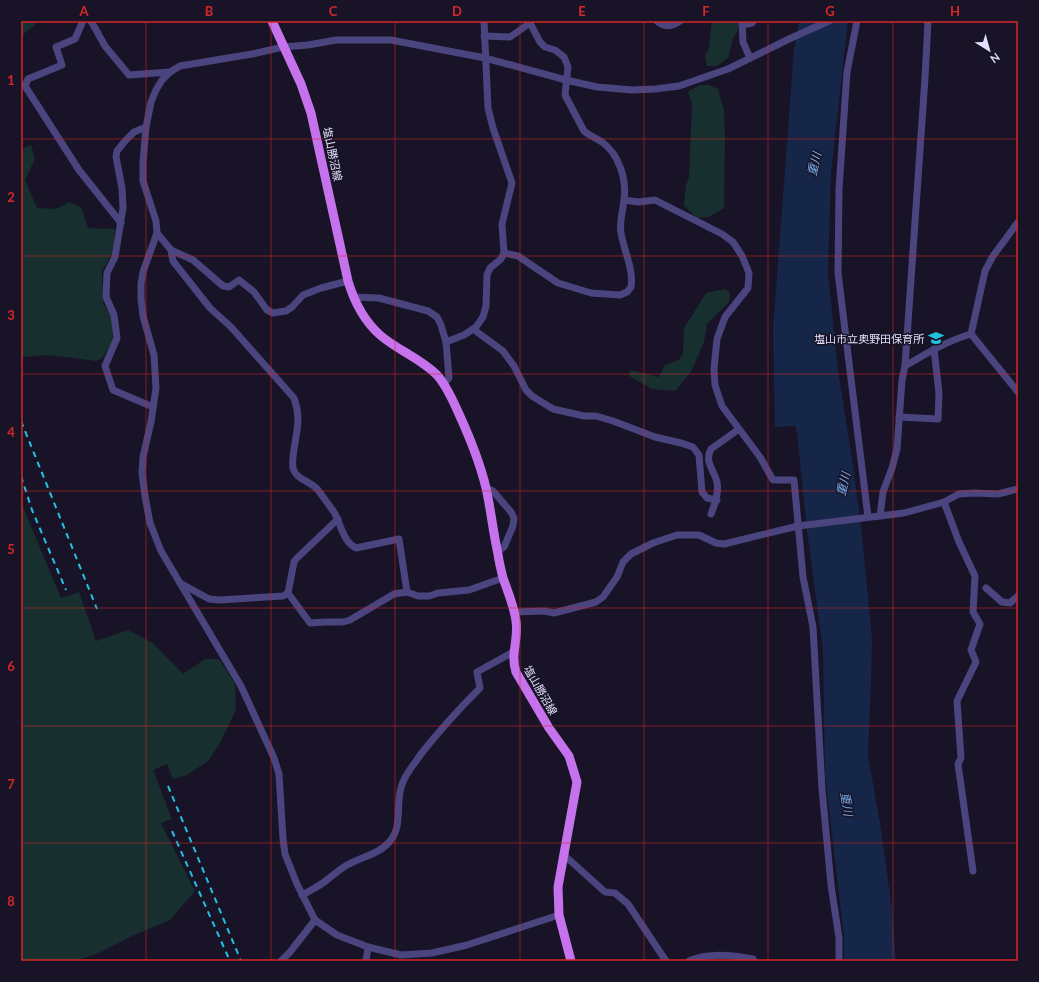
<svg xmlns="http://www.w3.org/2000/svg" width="1039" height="982" font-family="Lato,'Noto Sans JP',sans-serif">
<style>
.green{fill:#172f2f}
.water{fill:#162648}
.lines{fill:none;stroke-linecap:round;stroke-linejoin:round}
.minor{stroke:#4a447f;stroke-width:7}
.major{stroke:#c772ed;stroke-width:9}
.rail{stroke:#21c2e2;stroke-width:2;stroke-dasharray:6 5;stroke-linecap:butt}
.grid{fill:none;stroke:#d62828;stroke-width:1;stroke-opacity:0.55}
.labels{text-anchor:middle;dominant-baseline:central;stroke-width:3;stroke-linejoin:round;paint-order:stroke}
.street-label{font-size:11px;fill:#e2ddfb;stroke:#181326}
.poi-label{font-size:11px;fill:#e2ddfb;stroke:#181326;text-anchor:end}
.water-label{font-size:12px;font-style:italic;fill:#78afed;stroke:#181326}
.neatline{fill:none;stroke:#d62828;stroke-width:1.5}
.grid-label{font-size:13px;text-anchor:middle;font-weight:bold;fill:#d62828}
</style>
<rect width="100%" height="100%" fill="#181326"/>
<g class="green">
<path d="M21,21H35V25L21,36Z"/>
<path d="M712,21H738V30L733,38L728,58L717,66H707L705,56L709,48Z"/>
<path d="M699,85H709L718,89L724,110L725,136L724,208L709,217L697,218L684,205L686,185L689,177L692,103L688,92Z"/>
<path d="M31,145L35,159L25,180L37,208L56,209L69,202L81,207L88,228L115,229L113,252L102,271L103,303L112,316L113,342L102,358L97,361L47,355L23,357L21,356V149Z"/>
<path d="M725,289L730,293L729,302L707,324L704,342L691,372L675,391L652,389L629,376L630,370L659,377L665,365L679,360L683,353L684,328L706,293Z"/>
<path d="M21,502L61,598L79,592L96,641L128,630L153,643L183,674L205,659H219L235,684L236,710L220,743L208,761L187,775L173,779L167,764L153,770L172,819L161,823L195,891L170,920L132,936L99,953L75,961H21Z"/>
</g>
<path class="water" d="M799,21H848L831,172L828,273L838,370L852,459L861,525L872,638L871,682L868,756L880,823L892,909L896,961H844V937L825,775L823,650L807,531L797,432L795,426L775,427L773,329L794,50Z"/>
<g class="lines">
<g class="minor">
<path d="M83,21L75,39L56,47L62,65L28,79L25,86L79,170L121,223"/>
<path d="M91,21L105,46L129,75L170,72"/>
<path d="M657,21C665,28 672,27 680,21"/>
<path d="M742,21L743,42L750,58"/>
<path d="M857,21L847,72L839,189L838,273L868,517"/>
<path d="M742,25L752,23L753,21"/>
<path d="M484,36L510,37L530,23L529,21"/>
<path d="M146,127L134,132L125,141L117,151L116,157L122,188L123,208L115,257L107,273L106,297L114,315L117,338L105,366L113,390L153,407"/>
<path d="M624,200L638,202L655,200L722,234L733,242L742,256L749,273L748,288L725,317L717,339L714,369L715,385L722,406L760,457L773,480H794L803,577L813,627L822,789L831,885L839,938V961"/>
<path d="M157,233L171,250L193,260L223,286L229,287L239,280L254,292L267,310L273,313L286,311L292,307L303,295L321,288L348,281"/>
<path d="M171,250L173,261L210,308L231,327L294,398C301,417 297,430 294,449C293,455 292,462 293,468C296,480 311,481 318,490C323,497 329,505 334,512C341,524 343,542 356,548L399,539L407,592"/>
<path d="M504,253L518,256L558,283L591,293L620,295L627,292L631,287C634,270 624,251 621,233C619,222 623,211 624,200C627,180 619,154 602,142C596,138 590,136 584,131L565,95L568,67L564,57L555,50L545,47L540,42L530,23"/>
<path d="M353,297L379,298L428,311L437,317L441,325L446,342L449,378L444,384"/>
<path d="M473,329L503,351L514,366L526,390L532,396L553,409L584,416H596L613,421L655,437L681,443L693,447L699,455L702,492L707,498L717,500"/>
<path d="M971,334L985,271L993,256L1018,222"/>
<path d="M971,334L1018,392"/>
<path d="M446,342L464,335L476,327L483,317L486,306L487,275L490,268L501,259L504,253L502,224L512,183L493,128L488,108L484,21"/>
<path d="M905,366C927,353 947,341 971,334"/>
<path d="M899,417L938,419L939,393L934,349"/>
<path d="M486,488L493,491L511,512L514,518L513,526L504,547L497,552"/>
<path d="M944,502L959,542L975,576L973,612L980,624L971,650L976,662L957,701L961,758L958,764L973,871"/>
<path d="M711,514C715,504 719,493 717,482C714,470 704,462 711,449L739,429"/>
<path d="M880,516L883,492L892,468L897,449L902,380L905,366L925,78L928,21"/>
<path d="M180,583L209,599L219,600L283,596L288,593L294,562L296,559L338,519"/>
<path d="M986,588L1002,602L1010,603L1018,596"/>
<path d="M288,593L310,623L325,622H343L350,620L394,594L407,592L418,596H429L438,593L469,590L503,578"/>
<path d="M515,612L544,611L554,613L596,602L603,597L617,577L623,562L631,554L653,543L677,535H699L716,543L724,544L798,526L904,513L944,502L959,494L974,493L998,494L1018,489"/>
<path d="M564,855L605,892L615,893L628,904L666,961"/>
<path d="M302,895C311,890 320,886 328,879C335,874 340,869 347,865C361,857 380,854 390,841C404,825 394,801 403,782C407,772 415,763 421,754C439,731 459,709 480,688L477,672L513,652"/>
<path d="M315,920L337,935L368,947L401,955L432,953L467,945L559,915"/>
<path d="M281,961L290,952L315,920L297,884L285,854L283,839L279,774L274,758L241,686L161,551L150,523L145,496L142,473L143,457L151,422L156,388L154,355L143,316L141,298V284L143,272L157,233L156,221L143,181V162L146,127L151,102L156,90L162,80L170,72L180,66L252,54L283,47L308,45L336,40H391L485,58L566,80L597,87L632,90L655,89L679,86L728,69L789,39L829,21"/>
<path d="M366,961L368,947"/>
<path d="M689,961C708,952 733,955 753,959"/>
</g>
<path class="major" d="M272,21L301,84L311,113L348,281C354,301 363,320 380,335C397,350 420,358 437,375C447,386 453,401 459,414C470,438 480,463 486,488C491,510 493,532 498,554C499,562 501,570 503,578C508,592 514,606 516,621C519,639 510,654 516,672L549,728L569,756L577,782L558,887L559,915L571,961"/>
<g class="rail">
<path d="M21,421L97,609"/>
<path d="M21,476L32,510L66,590"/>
<path d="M168,786L241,961"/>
<path d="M172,831L230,961"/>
</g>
</g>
<path class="grid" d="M146,21V961M271,21V961M395,21V961M520,21V961M644,21V961M768,21V961M893,21V961M21,139H1018M21,256H1018M21,374H1018M21,491H1018M21,608H1018M21,726H1018M21,843H1018"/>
<defs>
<g id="school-bare" transform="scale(1.2)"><path d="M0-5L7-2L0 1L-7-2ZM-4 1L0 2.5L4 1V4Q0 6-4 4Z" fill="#21c2e2" stroke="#181326" stroke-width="2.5" paint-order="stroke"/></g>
</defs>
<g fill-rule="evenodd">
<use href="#school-bare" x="936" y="338"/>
</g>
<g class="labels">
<g class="street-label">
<text transform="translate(333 154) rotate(78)">塩山勝沼線</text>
<text transform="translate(541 690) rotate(60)">塩山勝沼線</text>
</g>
<g class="poi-label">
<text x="924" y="338">塩山市立奥野田保育所</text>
</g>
<g class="water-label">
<text transform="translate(814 164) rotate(-77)">重川</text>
<text transform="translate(843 484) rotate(-77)">重川</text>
<text transform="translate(847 804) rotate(82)">重川</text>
</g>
</g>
<rect width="1039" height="982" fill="none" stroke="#181326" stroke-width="44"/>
<g transform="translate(989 50) rotate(143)" stroke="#181326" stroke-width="3" paint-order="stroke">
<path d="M0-3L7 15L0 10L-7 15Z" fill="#e2ddfb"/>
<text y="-6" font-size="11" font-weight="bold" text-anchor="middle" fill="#e2ddfb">N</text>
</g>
<rect x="22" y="22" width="995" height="938" class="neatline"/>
<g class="grid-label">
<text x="84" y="16">A</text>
<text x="209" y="16">B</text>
<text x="333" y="16">C</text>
<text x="457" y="16">D</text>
<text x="582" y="16">E</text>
<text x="706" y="16">F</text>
<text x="830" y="16">G</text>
<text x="955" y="16">H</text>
<text x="11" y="85">1</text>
<text x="11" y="202">2</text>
<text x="11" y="320">3</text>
<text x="11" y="437">4</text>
<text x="11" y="554">5</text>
<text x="11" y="671">6</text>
<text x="11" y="789">7</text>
<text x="11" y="906">8</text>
</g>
</svg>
